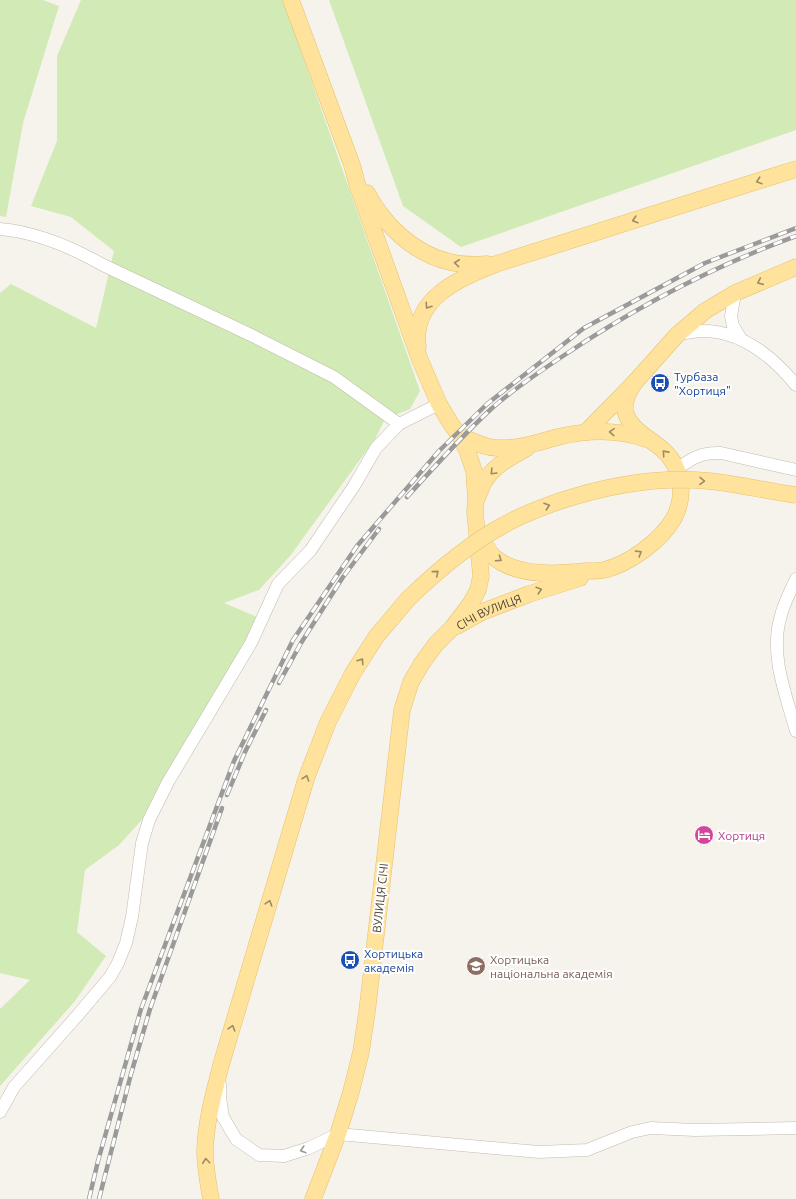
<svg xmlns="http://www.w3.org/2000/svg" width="796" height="1199" font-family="Ubuntu,sans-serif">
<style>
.green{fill:#d2eab5}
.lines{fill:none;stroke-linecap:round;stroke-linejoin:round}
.minor-casing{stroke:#c2bbae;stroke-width:13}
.major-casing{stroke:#e6c16a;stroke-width:17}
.minor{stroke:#fff;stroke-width:12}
.major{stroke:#ffe39c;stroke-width:16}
.rail-casing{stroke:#9a9a9a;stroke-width:4.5}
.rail{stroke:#fff;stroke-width:3;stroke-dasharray:9;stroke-linecap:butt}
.major-bridge-casing{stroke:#e6c16a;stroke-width:17;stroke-linecap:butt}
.major-bridge{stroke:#ffe39c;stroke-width:16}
.oneway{stroke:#9c8c66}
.oneway2{stroke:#9c9892}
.labels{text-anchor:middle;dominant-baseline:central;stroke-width:4;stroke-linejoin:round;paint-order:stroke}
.transit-label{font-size:12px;fill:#164399;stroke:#fff;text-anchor:start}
.street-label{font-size:12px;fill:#4b4439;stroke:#fff}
.hotel-label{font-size:12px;fill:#b23c85;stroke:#fff;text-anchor:start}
.education-label{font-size:12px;fill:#785e54;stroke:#fff;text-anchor:start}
</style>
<rect width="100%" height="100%" fill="#f6f3ec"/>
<g class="green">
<path d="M0,0H43L59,6L23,123L6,217L0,216Z"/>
<path d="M81,0H283L420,391L410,409L385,419L375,439L290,556L259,590L224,603L262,619L159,801L119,845L85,870L77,932L106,956L75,1001L0,1086V1009L30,980L0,973V293L11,284L96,328L114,251L71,217L31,206L57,141V56Z"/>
<path d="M329,0H796V130L461,247L403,206Z"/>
</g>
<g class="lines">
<g class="minor-casing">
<g id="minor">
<path d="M0,229C37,232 71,247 103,265L253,336L334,377L399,424"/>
<path d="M735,293L731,316L733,326L741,339"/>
<path d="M678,334C685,333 692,332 699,331C739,329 772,356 796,385"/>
<path d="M677,469C692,458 702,452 721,453L796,470"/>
<path d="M796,579C790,592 783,605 780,619C770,656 786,695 796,731"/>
<path d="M220,1084V1098L223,1117L236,1139L259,1155L284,1156L309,1148L338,1134L539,1152L587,1150L632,1132L651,1128L695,1130L796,1128"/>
<path d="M0,1112L14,1087L77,1016L110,977L118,963L126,943L132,917L142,843L149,820L168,782L251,643L278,584L310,551L354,486L376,448L399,424L439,404"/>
</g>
</g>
<g class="major-casing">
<g id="major">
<path d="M291,0L352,165L358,187L420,360L439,404L451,424L460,436L468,453L474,471L476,500L475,512L481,576L478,590L471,603L452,628L436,644L422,663L411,682L402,710L367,1012L361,1052L351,1092L338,1134L313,1199"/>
<path d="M367,193C384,225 414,254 450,262C462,265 475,265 487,264"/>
<path d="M418,347C411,299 459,278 496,264L796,169"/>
<path d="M586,432L635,382L677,335L705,311L735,293L796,267"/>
<path d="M460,436C473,441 484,448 498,448C519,449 539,442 558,437C587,430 617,429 646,439"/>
<path d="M477,498C479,494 481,488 483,484C491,467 511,457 527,448"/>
<path d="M480,535C484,543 488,552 495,558C519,577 557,574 586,571C592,571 599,571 604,570C629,564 661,541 674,518C686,495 682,466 662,449C649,438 628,428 625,410C624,399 630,390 635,382"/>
<path id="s1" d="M457,626L482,612L529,594L580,578"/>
<path d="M211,1199C208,1183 205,1166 205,1150C206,1121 214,1093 221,1065L306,779L328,722L353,673L376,637L408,599"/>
</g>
</g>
<use href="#minor" class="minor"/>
<use href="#major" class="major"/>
<g class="rail-casing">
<g id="rail">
<path d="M407,497C434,467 461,437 490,410C512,390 539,372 563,356C636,307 714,266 796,236"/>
<path d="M279,683L301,643L343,577L379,529"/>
<path d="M227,795L245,752L266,710"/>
<path d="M89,1199L98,1161L141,1009L234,761L293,640L357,546L439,451L487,404L584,328L705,263L796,228"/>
<path d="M99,1199L131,1074L150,1009L222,808"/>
</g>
</g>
<use href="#rail" class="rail"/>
<g class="major-bridge-casing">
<path id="major-bridge" d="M408,599C437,571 468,544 504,525C521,515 540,508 560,501C608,485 658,476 709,481C738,484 767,491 796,495"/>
</g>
<use href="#major-bridge" class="major-bridge"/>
</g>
<defs><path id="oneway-chevron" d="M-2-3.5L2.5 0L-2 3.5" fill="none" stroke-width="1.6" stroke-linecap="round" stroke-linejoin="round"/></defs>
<g class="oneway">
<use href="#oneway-chevron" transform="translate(759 181) rotate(162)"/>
<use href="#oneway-chevron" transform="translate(635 220) rotate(163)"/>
<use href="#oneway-chevron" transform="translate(457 263) rotate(-174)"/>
<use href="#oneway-chevron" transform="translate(760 282) rotate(156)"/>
<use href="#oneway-chevron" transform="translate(428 306) rotate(124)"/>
<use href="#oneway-chevron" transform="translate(612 432) rotate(-177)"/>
<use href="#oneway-chevron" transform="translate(665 453) rotate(-132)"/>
<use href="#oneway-chevron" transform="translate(493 472) rotate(134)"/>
<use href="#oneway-chevron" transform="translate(702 481) rotate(1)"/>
<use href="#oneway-chevron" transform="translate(547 506) rotate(-18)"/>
<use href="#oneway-chevron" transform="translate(639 553) rotate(-32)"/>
<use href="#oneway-chevron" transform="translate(499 559) rotate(34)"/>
<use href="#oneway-chevron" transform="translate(436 573) rotate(-40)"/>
<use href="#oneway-chevron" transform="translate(539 590) rotate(-17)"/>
<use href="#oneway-chevron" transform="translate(361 661) rotate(-57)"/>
<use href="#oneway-chevron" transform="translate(306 778) rotate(-71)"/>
<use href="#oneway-chevron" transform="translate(269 903) rotate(-73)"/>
<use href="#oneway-chevron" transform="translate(232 1028) rotate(-73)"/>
<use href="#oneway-chevron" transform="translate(206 1161) rotate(-95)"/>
</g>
<use class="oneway2" href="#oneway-chevron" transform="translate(303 1150) rotate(163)"/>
<defs>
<g id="bus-disc" transform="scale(1)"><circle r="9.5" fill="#1a4fb4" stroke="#fff"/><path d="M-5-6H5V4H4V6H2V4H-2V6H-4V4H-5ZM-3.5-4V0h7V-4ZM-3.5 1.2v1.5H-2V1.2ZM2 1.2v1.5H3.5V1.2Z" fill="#fff"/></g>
<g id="hotel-disc" transform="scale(1)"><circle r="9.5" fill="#d1479c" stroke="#fff"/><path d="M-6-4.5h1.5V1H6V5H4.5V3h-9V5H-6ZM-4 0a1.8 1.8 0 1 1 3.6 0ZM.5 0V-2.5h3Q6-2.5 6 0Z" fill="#fff"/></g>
<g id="school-disc" transform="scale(1)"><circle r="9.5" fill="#8d6e63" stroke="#fff"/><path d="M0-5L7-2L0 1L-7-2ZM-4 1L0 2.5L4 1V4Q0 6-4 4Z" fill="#fff"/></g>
</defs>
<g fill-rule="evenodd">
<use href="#bus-disc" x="660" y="383"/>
<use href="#hotel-disc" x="704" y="835"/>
<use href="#bus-disc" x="350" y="960"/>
<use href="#school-disc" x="476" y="966"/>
</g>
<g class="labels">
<g class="transit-label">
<text x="674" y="376">Турбаза<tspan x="674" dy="14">"Хортиця"</tspan></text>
<text x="364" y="953">Хортицька<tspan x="364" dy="14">академія</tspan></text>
</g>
<g class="street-label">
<text stroke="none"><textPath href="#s1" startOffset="35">СІЧІ ВУЛИЦЯ</textPath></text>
<text transform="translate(380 898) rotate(-84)">ВУЛИЦЯ СІЧІ</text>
</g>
<g class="hotel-label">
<text x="718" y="835">Хортиця</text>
</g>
<g class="education-label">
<text x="490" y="959">Хортицька<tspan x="490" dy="14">національна академія</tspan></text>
</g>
</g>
</svg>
